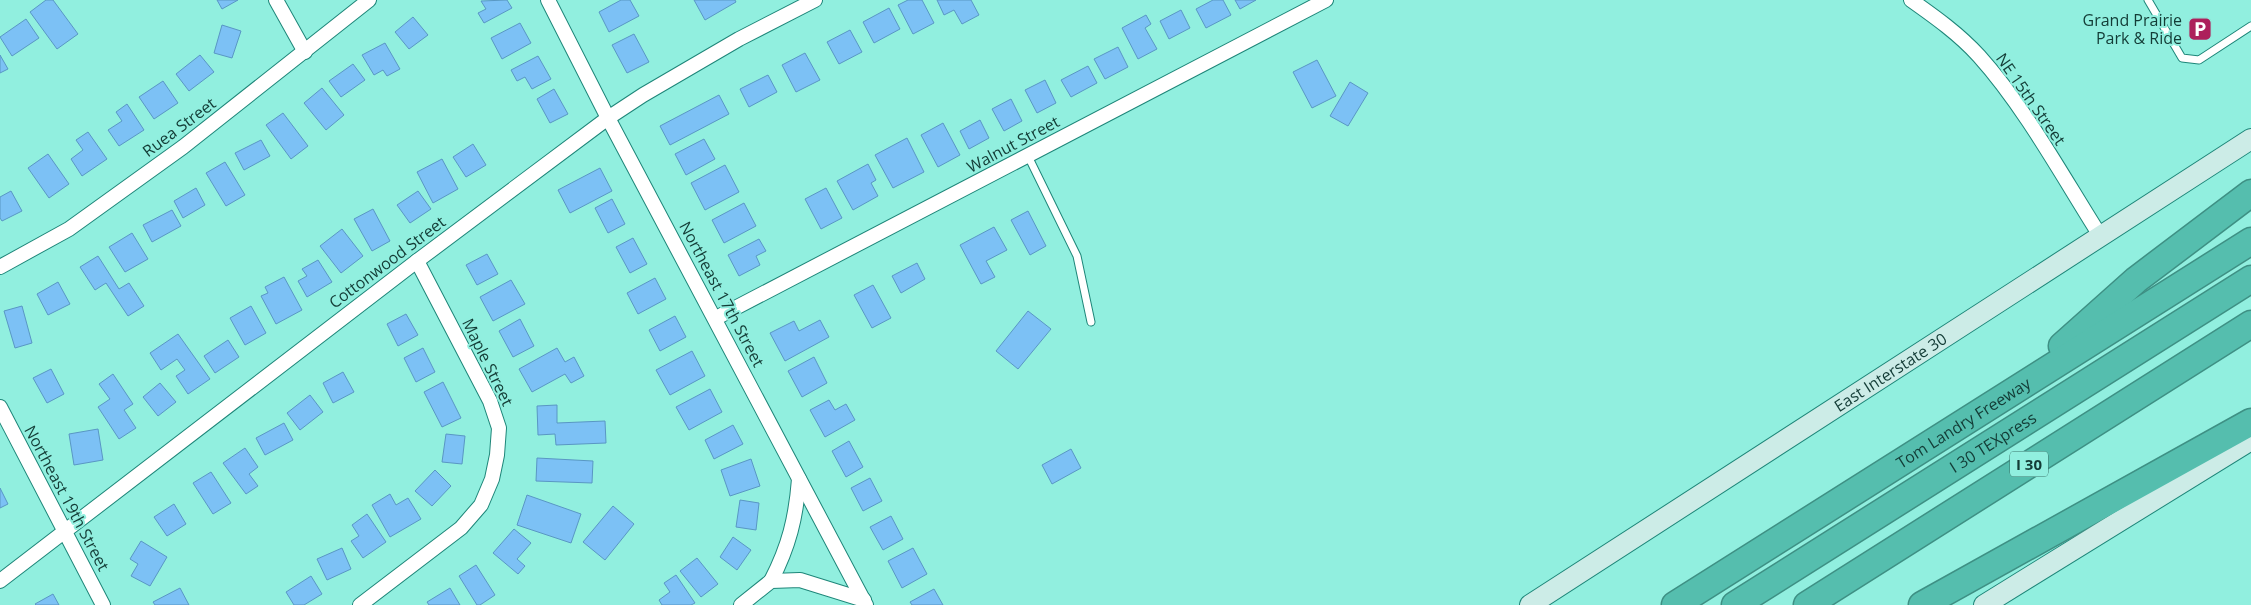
<svg xmlns="http://www.w3.org/2000/svg" width="2251" height="605" font-family="'Open Sans',sans-serif">
<style>
.building{fill:#7cc1f5;stroke:#5997c4}
.lines{fill:none;stroke-linecap:round;stroke-linejoin:round}
.lane-casing{stroke:#1e8679;stroke-width:9}
.street-casing{stroke:#1e8679;stroke-width:16}
.secondary-casing{stroke:#1e8679;stroke-width:22}
.highway-casing{stroke:#3e9084;stroke-width:29}
.lane{stroke:#fff;stroke-width:7}
.street{stroke:#fff;stroke-width:14}
.secondary{stroke:#ccece7;stroke-width:20}
.highway{stroke:#55beae;stroke-width:26}
.labels{text-anchor:middle;dominant-baseline:central;stroke-width:4;stroke-linejoin:round;paint-order:stroke}
.shield{fill:#91efdf;stroke:#397269;stroke-width:1}
.shield-label{font-size:15px;font-weight:bold;fill:#133c36}
.poi-label{font-size:16px;fill:#133c36;stroke:#91efdf;text-anchor:end}
.street-label{font-size:16px;fill:#133c36;stroke:#91efdf}
</style>
<rect width="100%" height="100%" fill="#91efdf"/>
<g class="building">
<path d="M46,0H53L78,34L57,49L30,12Z"/>
<path d="M217,0H238L222,9Z"/>
<path d="M507,0L512,8L484,23L478,13L486,9L481,1Z"/>
<path d="M621,0H630L639,16L609,32L599,12Z"/>
<path d="M694,0H735L736,2L705,20Z"/>
<path d="M908,0H922L934,23L913,34L898,5Z"/>
<path d="M937,0H971L979,15L962,24L954,10L944,15Z"/>
<path d="M1213,0H1223L1231,15L1206,28L1196,9Z"/>
<path d="M1235,0H1256L1240,9Z"/>
<path d="M889,8L900,29L874,43L863,22Z"/>
<path d="M1181,10L1190,28L1169,39L1160,21Z"/>
<path d="M1146,15L1151,24L1145,28L1157,49L1138,59L1122,28Z"/>
<path d="M413,17L428,35L409,49L395,32Z"/>
<path d="M26,19L39,38L12,56L0,37Z"/>
<path d="M520,23L531,43L502,59L491,38Z"/>
<path d="M222,25L241,31L232,58L214,53Z"/>
<path d="M850,30L862,52L839,64L827,42Z"/>
<path d="M634,34L649,62L627,73L612,45Z"/>
<path d="M385,43L400,69L387,76L383,70L374,75L362,55Z"/>
<path d="M1118,47L1128,67L1105,79L1094,59Z"/>
<path d="M805,53L820,80L796,92L782,65Z"/>
<path d="M0,55L8,69L0,73Z"/>
<path d="M200,55L214,72L189,91L176,74Z"/>
<path d="M538,56L551,79L532,89L525,77L517,81L511,70Z"/>
<path d="M1317,60L1336,96L1312,108L1293,72Z"/>
<path d="M353,64L365,80L341,97L329,81Z"/>
<path d="M1088,66L1097,83L1071,97L1061,80Z"/>
<path d="M768,75L777,92L749,107L740,89Z"/>
<path d="M1045,80L1056,103L1037,113L1025,90Z"/>
<path d="M163,81L178,103L154,119L139,97Z"/>
<path d="M1350,82L1368,93L1348,126L1330,116Z"/>
<path d="M322,88L344,115L326,130L304,103Z"/>
<path d="M554,89L568,114L550,123L537,99Z"/>
<path d="M719,95L729,114L670,145L660,126Z"/>
<path d="M1011,99L1022,121L1004,131L992,109Z"/>
<path d="M127,104L144,130L119,146L108,130L122,121L116,112Z"/>
<path d="M283,113L308,146L291,159L266,125Z"/>
<path d="M980,120L989,138L969,149L960,131Z"/>
<path d="M943,123L960,155L938,167L921,135Z"/>
<path d="M88,132L107,159L82,176L71,159L83,150L76,140Z"/>
<path d="M907,138L924,172L893,188L875,155Z"/>
<path d="M704,139L715,159L686,175L675,154Z"/>
<path d="M261,140L270,156L244,170L235,153Z"/>
<path d="M473,144L486,165L466,177L453,157Z"/>
<path d="M48,154L69,184L49,198L28,168Z"/>
<path d="M442,159L458,189L433,203L417,172Z"/>
<path d="M225,162L245,195L226,206L206,173Z"/>
<path d="M868,164L876,180L871,183L878,196L853,210L837,181Z"/>
<path d="M725,165L739,192L705,210L691,183Z"/>
<path d="M600,168L612,191L570,213L558,190Z"/>
<path d="M196,188L205,205L183,218L174,201Z"/>
<path d="M826,188L842,218L821,229L805,199Z"/>
<path d="M11,191L22,211L2,221L0,218V197Z"/>
<path d="M418,191L431,209L410,223L397,205Z"/>
<path d="M612,199L625,224L608,233L595,208Z"/>
<path d="M744,203L756,226L724,243L712,220Z"/>
<path d="M373,209L390,241L372,251L354,219Z"/>
<path d="M172,210L181,226L152,242L143,225Z"/>
<path d="M1028,211L1046,246L1030,255L1011,220Z"/>
<path d="M994,227L1007,250L986,261L995,277L981,284L960,245Z"/>
<path d="M342,229L363,256L341,273L320,246Z"/>
<path d="M132,233L148,259L125,272L109,247Z"/>
<path d="M633,238L647,264L630,273L616,247Z"/>
<path d="M759,239L766,251L756,256L760,265L739,276L728,255Z"/>
<path d="M487,254L498,274L477,285L466,265Z"/>
<path d="M98,256L119,289L129,283L144,306L128,316L106,283L95,290L80,267Z"/>
<path d="M318,260L332,282L307,297L298,281L307,276L302,269Z"/>
<path d="M917,263L925,279L901,293L892,276Z"/>
<path d="M284,277L302,310L276,324L261,296L268,293L265,287Z"/>
<path d="M655,278L666,299L638,314L627,293Z"/>
<path d="M511,280L525,304L493,321L480,297Z"/>
<path d="M58,282L70,304L48,315L37,294Z"/>
<path d="M873,285L891,318L872,328L854,295Z"/>
<path d="M22,306L32,343L15,348L4,311Z"/>
<path d="M251,306L266,333L245,345L230,318Z"/>
<path d="M1028,311L1051,329L1018,369L996,351Z"/>
<path d="M406,314L418,335L398,346L387,324Z"/>
<path d="M675,316L686,337L660,351L649,330Z"/>
<path d="M520,319L534,346L513,357L499,331Z"/>
<path d="M820,320L829,337L785,361L770,333L794,321L799,331Z"/>
<path d="M178,334L210,379L188,394L176,376L185,370L177,359L161,370L150,353Z"/>
<path d="M228,340L239,357L215,373L204,356Z"/>
<path d="M423,348L435,372L416,382L404,358Z"/>
<path d="M557,348L565,362L574,357L584,376L571,383L565,374L532,392L519,369Z"/>
<path d="M692,351L705,376L670,395L656,370Z"/>
<path d="M814,357L827,383L802,397L788,371Z"/>
<path d="M51,369L64,394L47,403L33,378Z"/>
<path d="M343,372L354,392L333,403L323,383Z"/>
<path d="M113,374L133,404L124,410L136,428L119,439L98,407L110,399L99,384Z"/>
<path d="M443,382L461,418L442,427L424,392Z"/>
<path d="M160,383L176,402L158,416L143,397Z"/>
<path d="M710,389L722,412L689,430L676,407Z"/>
<path d="M310,395L323,412L300,430L287,413Z"/>
<path d="M829,400L835,410L846,404L855,420L825,437L810,410Z"/>
<path d="M557,405V423L605,421L606,443L556,445L555,434L538,435L537,406Z"/>
<path d="M284,423L293,440L265,455L256,438Z"/>
<path d="M733,425L743,444L714,459L705,440Z"/>
<path d="M98,429L103,460L74,465L69,434Z"/>
<path d="M446,434L465,436L462,464L442,462Z"/>
<path d="M849,441L863,467L846,477L832,451Z"/>
<path d="M245,448L258,467L249,474L258,486L246,494L223,463Z"/>
<path d="M1071,449L1081,468L1052,484L1042,465Z"/>
<path d="M537,458L593,461L592,483L536,481Z"/>
<path d="M751,459L760,486L730,496L721,470Z"/>
<path d="M435,470L451,486L432,506L415,491Z"/>
<path d="M211,472L231,503L213,514L193,483Z"/>
<path d="M870,478L882,501L863,511L851,488Z"/>
<path d="M0,488L8,504L0,508Z"/>
<path d="M390,494L396,505L408,498L421,519L390,537L372,505Z"/>
<path d="M527,495L581,514L571,543L517,525Z"/>
<path d="M740,500L759,503L756,530L736,527Z"/>
<path d="M174,504L186,524L167,536L154,517Z"/>
<path d="M613,506L634,524L605,560L583,542Z"/>
<path d="M367,514L386,542L363,558L351,541L359,536L352,525Z"/>
<path d="M891,516L903,539L883,550L870,527Z"/>
<path d="M514,529L531,543L517,559L525,566L518,574L493,553Z"/>
<path d="M733,537L751,550L737,570L720,557Z"/>
<path d="M141,541L167,557L150,586L131,576L138,564L130,559Z"/>
<path d="M342,548L351,569L327,580L317,559Z"/>
<path d="M913,548L927,574L902,588L888,561Z"/>
<path d="M697,558L718,584L701,597L680,571Z"/>
<path d="M476,565L495,595L480,605H477L459,576Z"/>
<path d="M676,575L695,603L691,605H662L659,600L670,592L664,583Z"/>
<path d="M311,576L322,594L304,605H294L286,592Z"/>
<path d="M180,588L189,605H155L153,602Z"/>
<path d="M450,588L460,605H429L427,602Z"/>
<path d="M934,589L943,605H912L910,602Z"/>
<path d="M53,594L59,605H36L35,604Z"/>
</g>
<g class="lines">
<g class="lane-casing">
<g id="lane">
<path d="M2148,0L2182,58L2199,60L2251,26"/>
<path d="M1028,156L1077,256L1091,322"/>
</g>
</g>
<g class="street-casing">
<g id="street">
<path d="M276,0L305,52"/>
<path d="M548,0L608,118L866,605"/>
<path d="M1911,0C1935,17 1959,34 1979,56C2025,107 2064,179 2101,237"/>
<path d="M0,267L69,229L183,147L369,0"/>
<path d="M716,318L1326,0"/>
<path d="M0,407L103,605"/>
<path d="M0,581L417,261L608,118L643,95L739,39L815,0"/>
<path d="M771,581C789,546 796,518 799,479"/>
<path d="M360,605L461,528L481,505L492,479L497,455L499,428L490,401L417,261"/>
<path d="M741,605L771,581L800,580L864,600"/>
</g>
</g>
<g class="secondary-casing">
<g id="secondary">
<path id="s1" d="M1530,605L2251,139"/>
<path d="M1984,605L2251,440"/>
</g>
</g>
<g class="highway-casing">
<g id="highway">
<path d="M2062,346L2136,280L2251,193"/>
<path id="s2" d="M1675,605L2251,241"/>
<path id="s3" d="M1735,605L2251,279"/>
<path d="M1807,605L2251,324"/>
<path d="M1922,605L2251,422"/>
</g>
</g>
<use href="#lane" class="lane"/>
<use href="#street" class="street"/>
<use href="#secondary" class="secondary"/>
<use href="#highway" class="highway"/>
</g>
<defs>
<g id="parking-square" transform="scale(1.25)"><rect x="-9" y="-9" width="18" height="18" rx="4" fill="#ad205b" stroke="#91efdf"/><path d="M-3.5-5.5H1a3.5 3.5 0 0 1 0 7H-1V5.5H-3.5ZM-1-3.4V-.6H.8a1.4 1.4 0 0 0 0-2.8Z" fill="#fff"/></g>
</defs>
<g fill-rule="evenodd">
<use href="#parking-square" x="2200" y="29"/>
</g>
<g class="labels">
<rect class="shield" x="2010" y="451.5" width="38" height="25" rx="4"/>
<g class="shield-label">
<text x="2029" y="464">I 30</text>
</g>
<g class="poi-label">
<text x="2182" y="20">Grand Prairie<tspan x="2182" dy="18">Park &amp; Ride</tspan></text>
</g>
<g class="street-label">
<text transform="translate(2031 99) rotate(55)">NE 15th Street</text>
<text transform="translate(179 127) rotate(-37)">Ruea Street</text>
<text transform="translate(1013 144) rotate(-28)">Walnut Street</text>
<text transform="translate(387 262) rotate(-37)">Cottonwood Street</text>
<text transform="translate(722 294) rotate(62)">Northeast 17th Street</text>
<text transform="translate(488 362) rotate(64)">Maple Street</text>
<text stroke="none"><textPath href="#s1" startOffset="429">East Interstate 30</textPath></text>
<text stroke="none"><textPath href="#s2" startOffset="341">Tom Landry Freeway</textPath></text>
<text stroke="none"><textPath href="#s3" startOffset="305">I 30 TEXpress</textPath></text>
<text transform="translate(67 498) rotate(62)">Northeast 19th Street</text>
</g>
</g>
</svg>
